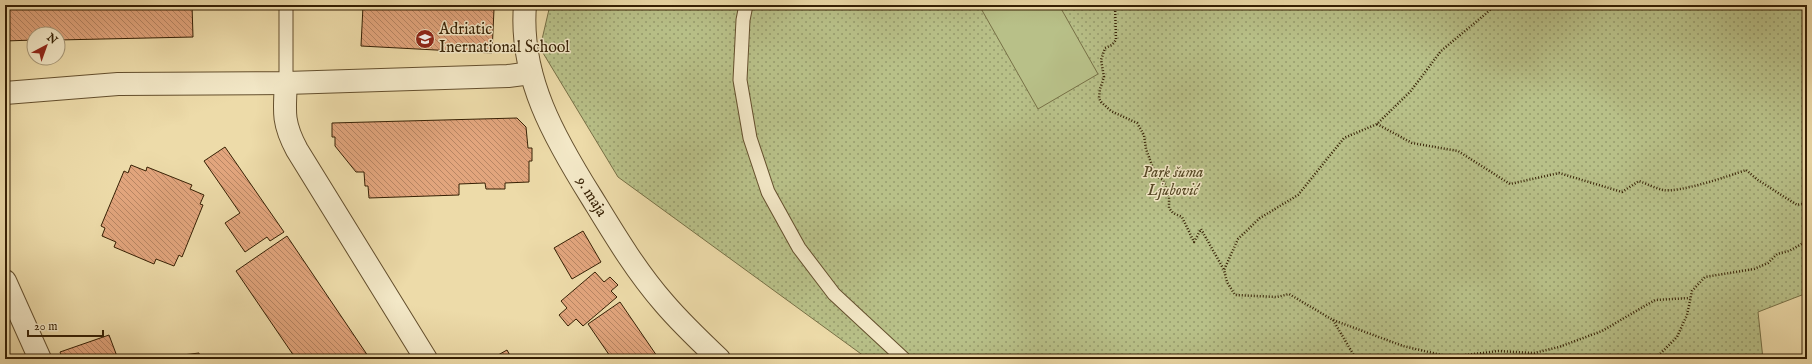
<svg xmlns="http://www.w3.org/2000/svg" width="1812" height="364" font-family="'IM FELL English',serif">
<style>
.park{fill:url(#park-dots);stroke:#777046}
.pitch{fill:#b8c088;stroke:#777046}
.building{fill:url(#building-back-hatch);stroke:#362004}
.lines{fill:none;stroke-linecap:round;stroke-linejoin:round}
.service-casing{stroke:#644f2d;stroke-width:15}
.minor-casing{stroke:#644f2d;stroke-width:24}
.path{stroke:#362004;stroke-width:2.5;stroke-dasharray:1 2;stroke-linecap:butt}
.service{stroke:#f3e8c7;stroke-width:13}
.minor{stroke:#f3e8c7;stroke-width:22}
.labels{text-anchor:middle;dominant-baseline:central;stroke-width:3;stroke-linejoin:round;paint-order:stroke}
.poi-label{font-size:16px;fill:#362004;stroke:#f3e8c7;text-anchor:start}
.park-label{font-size:16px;font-style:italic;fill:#564825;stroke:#f3e8c7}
.street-label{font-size:16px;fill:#362004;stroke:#f3e8c7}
</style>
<defs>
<pattern id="park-dots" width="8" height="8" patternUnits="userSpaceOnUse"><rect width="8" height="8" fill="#b8c088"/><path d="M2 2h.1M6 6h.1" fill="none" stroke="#969c6d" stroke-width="1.8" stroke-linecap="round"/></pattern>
<pattern id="building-back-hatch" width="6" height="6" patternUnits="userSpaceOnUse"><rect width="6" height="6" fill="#e2a57d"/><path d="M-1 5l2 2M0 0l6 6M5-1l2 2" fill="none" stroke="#b88664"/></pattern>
</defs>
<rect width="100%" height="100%" fill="#eddba9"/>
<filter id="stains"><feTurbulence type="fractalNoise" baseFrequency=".005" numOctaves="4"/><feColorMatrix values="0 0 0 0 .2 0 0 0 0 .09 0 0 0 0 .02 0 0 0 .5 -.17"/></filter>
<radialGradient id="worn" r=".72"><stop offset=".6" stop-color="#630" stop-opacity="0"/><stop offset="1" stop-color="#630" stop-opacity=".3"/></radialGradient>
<path class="park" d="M550,5H1807V293L1758,312L1763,359H868L618,177L540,48Z"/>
<path class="pitch" d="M979,5H1059L1098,74L1038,109Z"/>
<g class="building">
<path d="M5,5H192L193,37L58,40V34H34V40L5,41Z"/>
<path d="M391,5H471L470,8L494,9L492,53L361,46L363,6L391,7Z"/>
<path d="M517,118L526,127L528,148H532V161H529V182L505,183V189H486L485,183L459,184V195L369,198L368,186H365L364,172H356L335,146V137H332V123Z"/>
<path d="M225,147L284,232L270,241L267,237L245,252L225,223L240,213L204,161Z"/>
<path d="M131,165L146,171L147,167L192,185L190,189L204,195L200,204L203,205L182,257L179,255L174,266L156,259L154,264L114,247L116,242L102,236L105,228L101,226L124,171L128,173Z"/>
<path d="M583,231L601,262L572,279L554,248Z"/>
<path d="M287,236L370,359H296L236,271Z"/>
<path d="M595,272L604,282L610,277L618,285L611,291L617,297L583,326L576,319L568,326L559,315L567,308L561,301Z"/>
<path d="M620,302L659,359H612L588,324Z"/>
<path d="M109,335L118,359H63L60,352Z"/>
<path d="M507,350L512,359H491Z"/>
<path d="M199,353L200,359H150Z"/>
</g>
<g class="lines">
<g class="service-casing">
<g id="service">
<path d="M286,5V83"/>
<path d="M746,5L743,20L740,80L750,138L768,192L799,248L834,294L904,359"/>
</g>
</g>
<g class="minor-casing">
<g id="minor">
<path d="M525,5C519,77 555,139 592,198C614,234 636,271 664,303C681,323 700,341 719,359"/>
<path d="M286,83C284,113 283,124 297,150L426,359"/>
<path d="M5,93L118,84L286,83L508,76L531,73"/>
<path d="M5,281L40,359"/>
</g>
</g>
<g class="path">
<path d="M1115,5L1116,40L1112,45L1105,48L1101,60L1104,77L1100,89L1099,98L1101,102L1111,111L1137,123L1144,135L1146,149L1156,176L1163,180L1169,196V208L1173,213L1182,217L1194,242L1201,229L1224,270"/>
<path d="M1494,5L1489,11L1441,51L1410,92L1377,124L1344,138L1298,195L1260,218L1238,239L1224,270L1227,282L1235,295L1277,297L1289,294L1333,320L1403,346L1450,357L1498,351L1534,353L1559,347L1602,331L1655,300L1690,298"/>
<path d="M1377,124L1412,143L1458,151L1510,184L1559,173L1622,192L1639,181C1647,184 1655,188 1663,190C1679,193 1729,176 1746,170L1758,180L1797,205L1807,203"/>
<path d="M1333,320L1356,359"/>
<path d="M1653,359L1659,355L1677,337L1687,315L1692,291L1705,277L1754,269L1768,263L1777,254L1789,251L1807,241"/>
</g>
<use href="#service" class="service"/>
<use href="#minor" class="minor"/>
</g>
<defs>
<g id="school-disc" transform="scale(1)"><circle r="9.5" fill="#8f2418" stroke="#f3e8c7"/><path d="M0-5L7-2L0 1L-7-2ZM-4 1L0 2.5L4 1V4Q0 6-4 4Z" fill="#fff"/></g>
</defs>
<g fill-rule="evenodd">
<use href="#school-disc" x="425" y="39"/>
</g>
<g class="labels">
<g class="poi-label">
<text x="439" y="30">Adriatic<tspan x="439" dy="18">Inernational School</tspan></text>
</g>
<g class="park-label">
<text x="1173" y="173">Park šuma<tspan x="1173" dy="18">Ljubović</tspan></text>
</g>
<g class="street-label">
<text transform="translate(591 197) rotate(58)">9. maja</text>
</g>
</g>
<rect width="1812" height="364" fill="none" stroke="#eddba9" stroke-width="20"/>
<rect x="6" y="6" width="1800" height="352" fill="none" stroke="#362004" stroke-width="2"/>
<rect x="10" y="10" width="1792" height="344" fill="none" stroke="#362004"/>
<g transform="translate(46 46) rotate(41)"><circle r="19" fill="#f3e8c7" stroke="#a79879"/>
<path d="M0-3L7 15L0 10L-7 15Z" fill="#8f2418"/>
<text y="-6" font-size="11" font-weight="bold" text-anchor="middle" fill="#362004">N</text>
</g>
<path d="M28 330v6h75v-6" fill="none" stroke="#362004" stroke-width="2"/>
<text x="34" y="330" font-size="12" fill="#362004" stroke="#f3e8c7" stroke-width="3" paint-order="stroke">20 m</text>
<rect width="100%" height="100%" filter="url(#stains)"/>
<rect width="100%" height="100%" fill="url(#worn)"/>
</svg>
